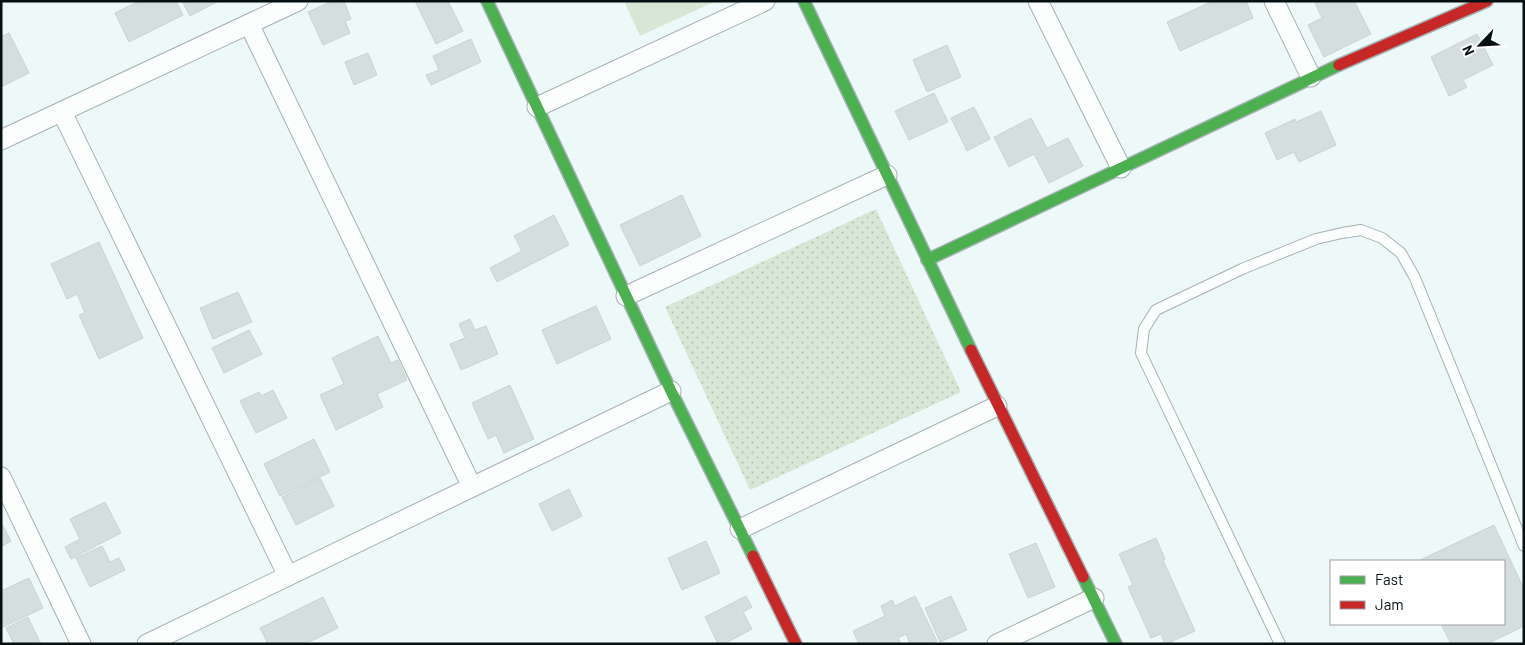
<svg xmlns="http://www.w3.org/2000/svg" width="1525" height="645" font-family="Barlow,sans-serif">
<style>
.park{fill:url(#park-dots)}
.pitch{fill:#d6e7d5}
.building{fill:#d4dfdd;stroke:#c8d4d1}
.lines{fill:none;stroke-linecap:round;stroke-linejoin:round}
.lane-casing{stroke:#a4b1b2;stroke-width:12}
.street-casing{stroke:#a4b1b2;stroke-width:21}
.fast-casing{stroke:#a4b1b2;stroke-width:14}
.jam-casing{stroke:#a4b1b2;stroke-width:14}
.lane{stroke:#fcfefe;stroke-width:10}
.street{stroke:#fcfefe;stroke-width:19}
.fast{stroke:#4caf50;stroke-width:11}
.jam{stroke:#c62828;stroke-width:11}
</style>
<defs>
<pattern id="park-dots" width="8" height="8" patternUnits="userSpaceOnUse" patternTransform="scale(1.25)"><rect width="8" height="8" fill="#d6e7d5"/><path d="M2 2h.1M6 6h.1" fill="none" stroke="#b6c5b6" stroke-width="1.8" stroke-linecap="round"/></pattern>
</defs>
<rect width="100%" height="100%" fill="#edf9f9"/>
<path class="park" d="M876,209L961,392L750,490L665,307Z"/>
<path class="pitch" d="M624,1H716L640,36Z"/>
<g class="building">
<path d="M139,1H176L183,15L129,42L115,13Z"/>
<path d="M182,1H217V2L190,16Z"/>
<path d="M332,1H344L351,19L345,21L350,33L323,45L308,12Z"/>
<path d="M415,1H448L463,31L436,44Z"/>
<path d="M1213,1H1246L1253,18L1180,51L1167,22Z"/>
<path d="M1314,1H1354L1371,34L1324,57L1308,25L1322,18Z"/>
<path d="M9,33L29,73L1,87V37Z"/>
<path d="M1477,34L1493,65L1463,80L1467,87L1449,96L1431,57Z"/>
<path d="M471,39L481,62L431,85L426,75L439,70L433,56Z"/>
<path d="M947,45L961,77L927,92L913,60Z"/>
<path d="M368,53L377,75L354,85L345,62Z"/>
<path d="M934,93L948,122L909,140L895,111Z"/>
<path d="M974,107L990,139L967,151L951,118Z"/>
<path d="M1321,111L1336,145L1299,162L1294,152L1277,160L1265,133L1295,119L1296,122Z"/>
<path d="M1031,118L1047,148L1068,138L1083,166L1049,183L1034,154L1009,167L994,137Z"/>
<path d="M682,195L701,236L640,266L620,225Z"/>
<path d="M554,215L569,245L497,282L490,268L522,251L514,236Z"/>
<path d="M99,242L143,338L99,359L79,315L85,313L77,294L67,299L51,264Z"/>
<path d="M238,292L252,322L213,339L200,308Z"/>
<path d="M596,306L611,339L557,364L542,330Z"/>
<path d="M470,319L475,330L486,326L498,354L461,370L450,344L465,338L459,324Z"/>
<path d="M249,330L262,354L224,373L212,348Z"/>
<path d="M378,336L391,363L398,360L407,380L377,394L383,407L336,430L320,395L344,384L332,358Z"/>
<path d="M510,385L534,439L504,453L496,435L488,439L472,403Z"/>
<path d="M273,390L287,418L256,433L240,401L259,392L261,396Z"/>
<path d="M314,439L330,472L280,496L264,464Z"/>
<path d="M320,478L334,506L296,525L282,497Z"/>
<path d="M569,489L582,516L552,531L539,504Z"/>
<path d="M105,502L121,533L71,559L65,547L80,539L70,519Z"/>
<path d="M1,522L11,541L1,547Z"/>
<path d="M1494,525L1524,589V626L1487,644H1451L1441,624H1504V561H1418Z"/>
<path d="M1156,538L1165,559L1163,560L1195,631L1166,644H1165L1161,634L1151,638L1128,587L1133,585L1119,554Z"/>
<path d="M706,541L720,573L682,590L668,558Z"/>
<path d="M1036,543L1055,587L1028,598L1009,554Z"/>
<path d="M102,546L110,562L119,558L125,570L90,587L76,558Z"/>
<path d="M29,578L43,608L1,628V591Z"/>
<path d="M746,596L752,607L743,612L752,629L724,644H718L705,617Z"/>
<path d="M915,596L937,641L931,644H910L906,634L898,638L901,644H859L853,631L885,616L881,606L892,600L895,606Z"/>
<path d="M951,596L967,630L940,642L925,608Z"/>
<path d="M323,597L338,628L305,644H268L260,628Z"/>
<path d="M28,617L41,644H14L6,628Z"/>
</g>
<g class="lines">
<g class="lane-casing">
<path id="lane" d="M1280,644L1141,353L1144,329L1156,310L1242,269L1316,239L1342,233L1361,230L1382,238L1401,253L1415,278L1524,546"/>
</g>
<g class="street-casing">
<g id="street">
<path d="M1038,1L1121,168"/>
<path d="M1274,1L1311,77"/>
<path d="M249,24L472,487"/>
<path d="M537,107L765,1"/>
<path d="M62,112L288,576"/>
<path d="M1,140L298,1"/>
<path d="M626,296L887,175"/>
<path d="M1,477L81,644"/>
<path d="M740,529L997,406"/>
<path d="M147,644L671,391"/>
<path d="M997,644L1094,598"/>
</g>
</g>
<g class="fast-casing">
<g id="fast">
<path d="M487,1L671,391L753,556"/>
<path d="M804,1L971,350"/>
<path d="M927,260L1339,65"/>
<path d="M1083,577L1116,644"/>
</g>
</g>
<g class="jam-casing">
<g id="jam">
<path d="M1339,65L1487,1"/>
<path d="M971,350L1083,577"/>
<path d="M753,556L796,644"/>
</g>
</g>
<use href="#lane" class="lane"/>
<use href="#street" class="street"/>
<use href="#fast" class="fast"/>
<use href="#jam" class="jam"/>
</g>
<rect width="1525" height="645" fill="none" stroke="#041011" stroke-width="5"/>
<rect x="1330" y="560" width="175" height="65" fill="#ffffff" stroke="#9b9fa0"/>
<rect x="1340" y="576" width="25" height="8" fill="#4caf50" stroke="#9b9fa0"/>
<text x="1375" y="585" font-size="15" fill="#041011">Fast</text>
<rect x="1340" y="601" width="25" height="8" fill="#c62828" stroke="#9b9fa0"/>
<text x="1375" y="610" font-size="15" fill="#041011">Jam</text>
<g transform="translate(1480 45) rotate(245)" stroke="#ffffff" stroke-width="4" paint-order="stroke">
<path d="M0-4L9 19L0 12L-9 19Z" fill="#041011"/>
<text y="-8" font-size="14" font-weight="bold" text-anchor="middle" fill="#041011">N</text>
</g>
</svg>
